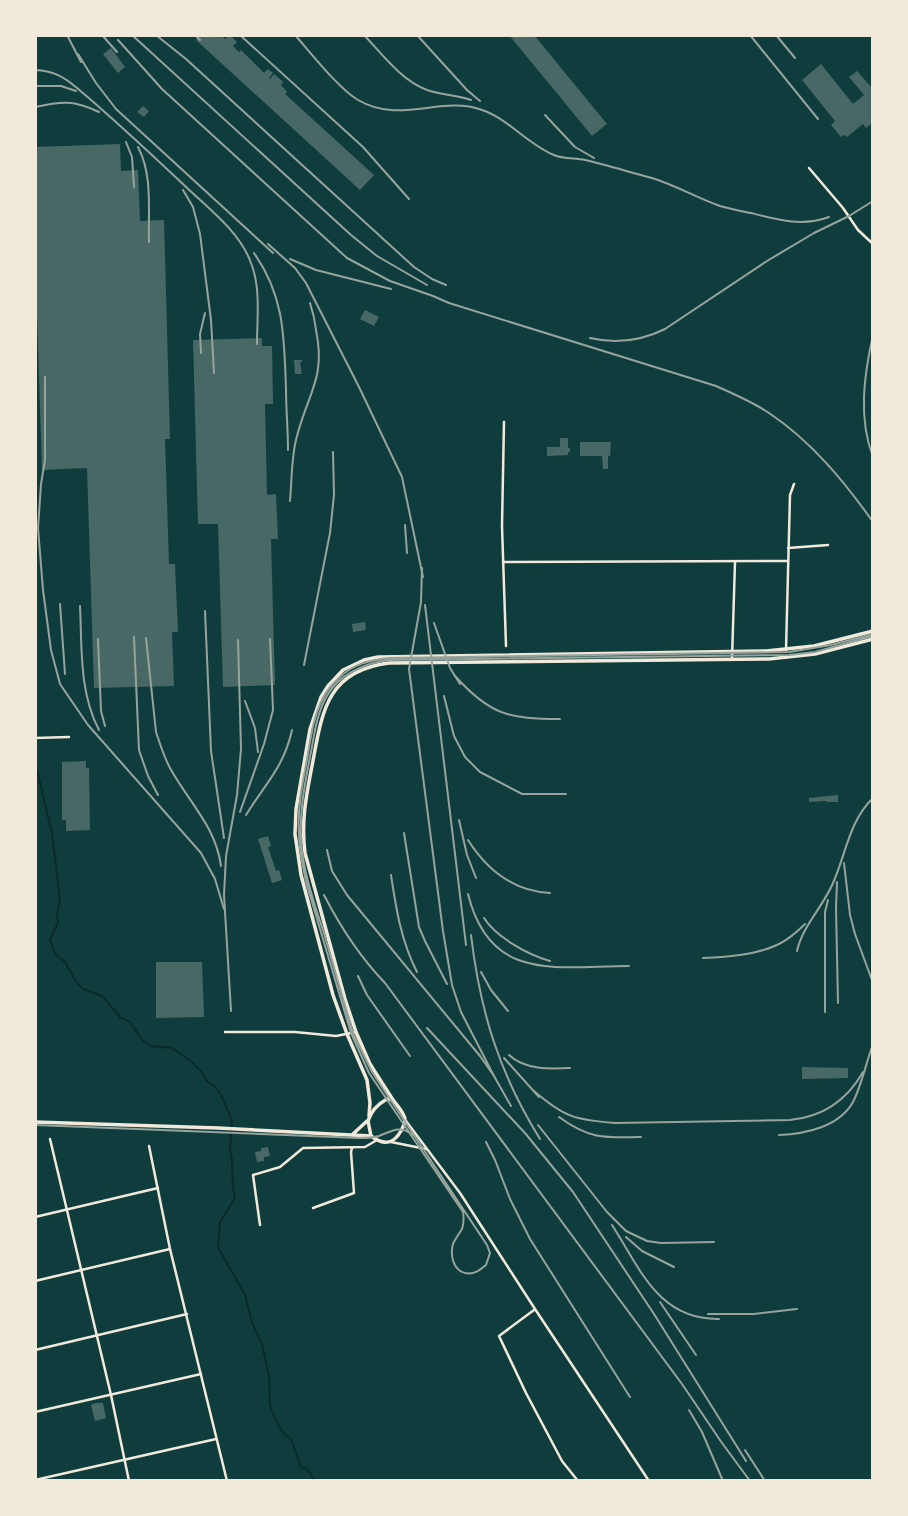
<svg xmlns="http://www.w3.org/2000/svg" width="908" height="1516" font-family="Ubuntu,sans-serif">
<style>
.lines{fill:none;stroke-linecap:round;stroke-linejoin:round}
.stream{stroke:#0a2a2b;stroke-width:2}
.building{fill:#486865}
.minor{stroke:#f1e9da;stroke-width:2.5}
.tertiary{stroke:#f1e9da;stroke-width:2.5}
.secondary{stroke:#f1e9da;stroke-width:3.5}
.tram{stroke:#97a49c;stroke-width:2}
.rail{stroke:#97a49c;stroke-width:2}
</style>
<rect width="100%" height="100%" fill="#0f3d3e"/>
<g class="lines">
<path class="stream" d="M35,762L52,833L60,900L57,914L58,923L50,940L56,955L65,962L76,982L83,989L102,996L120,1017L130,1022L143,1041L151,1046L172,1048L191,1061L201,1071L206,1080L215,1087L221,1095L232,1120L230,1150L232,1160L233,1188L235,1198L220,1222L218,1247L245,1295L252,1323L262,1344L269,1376L270,1405L276,1421L284,1434L291,1439L301,1467L307,1469L315,1481"/>
</g>
<g class="building">
<path d="M200,35H221L225,39L230,35L237,42L233,46L239,52L241,50L264,73L268,69L273,73L269,78L270,79L274,74L283,82L281,85L287,92L285,94L374,175L360,190L196,40Z"/>
<path d="M509,35H534L607,124L592,136Z"/>
<path d="M111,48L125,67L118,73L103,54Z"/>
<path d="M821,64L853,104L864,95L849,77L857,71L872,88H873V122L866,128L863,124L847,137L844,135L841,137L831,125L835,121L802,80Z"/>
<path d="M143,106L149,111L144,117L137,112Z"/>
<path d="M120,144L121,171L138,170L140,221L164,220L170,439H165L169,564H175L178,632H172L174,686L94,688L87,468L42,470L35,253V147Z"/>
<path d="M365,310L379,317L374,326L360,319Z"/>
<path d="M262,338V346H272L273,404H265L267,495L276,494L278,539H271L275,685L223,687L218,524H198L193,340Z"/>
<path d="M294,360H302V362H300L302,374H295Z"/>
<path d="M560,438H568V448H570V452H568V455L547,456V447H560Z"/>
<path d="M580,442H611L610,456H608V469H603L602,456H580Z"/>
<path d="M365,622L366,630L353,632L352,624Z"/>
<path d="M86,761V768H89L90,830L66,831V820H62V762Z"/>
<path d="M838,795V802H826V801L809,802V798Z"/>
<path d="M268,836L271,846L268,847L276,871L279,870L282,880L272,883L258,839Z"/>
<path d="M156,962H202L204,1017L156,1018Z"/>
<path d="M802,1067L848,1068V1078L802,1079Z"/>
<path d="M268,1147L270,1156L264,1157V1161L257,1162L255,1152L261,1151V1148Z"/>
<path d="M96,1403H103L106,1418L95,1421L91,1405Z"/>
</g>
<g class="lines">
<g class="minor">
<path d="M809,168L843,208L858,230L873,244"/>
<path d="M504,422L502,526L506,646"/>
<path d="M788,548L828,545"/>
<path d="M503,562L787,561"/>
<path d="M786,650L790,495L794,484"/>
<path d="M732,659L735,562"/>
<path d="M35,738L69,737"/>
<path d="M225,1032H295L336,1036L356,1032"/>
<path d="M50,1139L111,1395L129,1481"/>
<path d="M149,1146L170,1249L227,1481"/>
<path d="M313,1208L354,1193L351,1152L352,1148"/>
<path d="M35,1217L158,1188"/>
<path d="M260,1225L253,1175L280,1167L303,1148L365,1147L377,1140"/>
<path d="M35,1281L170,1249"/>
<path d="M534,1310L499,1336L526,1393L562,1461L578,1481"/>
<path d="M35,1350L187,1314"/>
<path d="M35,1412L201,1374"/>
<path d="M35,1480L216,1439"/>
</g>
<g class="tertiary">
<path d="M406,1121L460,1193L535,1309L649,1481"/>
<path d="M391,1142L426,1149"/>
</g>
<g class="secondary">
<path d="M387,1099L393,1100C397,1105 405,1113 405,1120C405,1123 402,1129 401,1131C393,1145 383,1145 371,1136L368,1121C371,1111 378,1104 387,1099Z"/>
<path d="M393,1100L370,1064L356,1032L345,999L305,853C301,822 306,797 312,766C322,714 325,671 389,663L769,659L815,654L873,639"/>
<path d="M369,1116L370,1103L367,1080L347,1034L333,995L301,875L295,834L296,809L310,729L321,697L328,686L343,670L364,660L378,657L766,651L814,646L873,631"/>
<path d="M35,1122L218,1128L371,1136"/>
<path d="M353,1134L367,1121"/>
</g>
<g class="tram">
<path d="M873,634L831,645L789,652L389,658C371,660 353,664 340,677C333,683 327,690 323,698C314,715 311,735 308,754C303,781 297,807 299,834C299,850 303,866 306,882L351,1033L369,1073L463,1212C464,1218 464,1223 462,1229C459,1234 455,1239 453,1244C450,1255 453,1270 465,1273C474,1275 480,1270 486,1265L490,1253L487,1245L372,1072L353,1033C343,999 333,964 323,930C315,907 307,883 303,858C297,822 304,787 311,752C315,730 318,705 333,687C348,670 367,663 389,660L789,655L815,652L873,636"/>
<path d="M35,1125L360,1138C366,1138 372,1138 379,1136C392,1131 400,1125 413,1135"/>
</g>
<g class="rail">
<path d="M67,35L81,62"/>
<path d="M102,35L117,52"/>
<path d="M132,35L351,235L377,256L427,285"/>
<path d="M156,35L186,59L414,267L432,279L446,285"/>
<path d="M195,35L200,40"/>
<path d="M240,35L363,147L409,199"/>
<path d="M295,35C311,53 338,88 358,100C401,125 441,95 482,110C509,119 527,144 554,155C563,159 575,158 585,160C607,165 629,172 652,178C675,185 697,198 720,206C730,209 741,211 751,213C778,220 802,227 829,217"/>
<path d="M364,35C383,55 401,80 427,90C441,95 457,95 471,100"/>
<path d="M417,35L467,90L480,101"/>
<path d="M750,35L818,119"/>
<path d="M776,35L795,58"/>
<path d="M118,40L162,89L347,258L390,281L433,296L449,303L716,386C734,394 753,402 769,413C811,441 844,481 873,522"/>
<path d="M78,54L96,83L116,109L273,253"/>
<path d="M35,70C53,71 63,76 77,88C114,119 150,153 185,186C209,209 240,232 251,263C261,288 257,318 257,344"/>
<path d="M35,86H61L76,91"/>
<path d="M35,107C62,101 74,100 99,112"/>
<path d="M545,115L575,147L594,158"/>
<path d="M126,142L132,157L134,187"/>
<path d="M138,147C153,175 148,211 149,242"/>
<path d="M183,190L193,207L200,234L211,320L214,373"/>
<path d="M268,244L295,268L306,283L359,387L402,477L423,577"/>
<path d="M254,253C285,297 284,338 286,389C286,409 288,429 288,450"/>
<path d="M290,259L316,270L391,289"/>
<path d="M873,335C864,375 858,418 873,457"/>
<path d="M590,338C616,344 641,341 665,329L767,261L814,233L849,216L873,201"/>
<path d="M201,353L200,334L205,313"/>
<path d="M45,377V460L41,484L38,528L43,590L51,650L60,684L88,725L201,853L215,879L224,909"/>
<path d="M290,501C292,480 291,457 297,436C308,393 326,378 316,330C315,321 313,312 310,303"/>
<path d="M405,525L407,553"/>
<path d="M60,604L65,674"/>
<path d="M425,605L466,945"/>
<path d="M80,606C82,647 79,692 99,730"/>
<path d="M205,611L211,751L224,838"/>
<path d="M434,623L450,668L460,684"/>
<path d="M134,637L139,750L148,776L158,795"/>
<path d="M146,638L156,732C160,744 164,757 170,768C188,801 216,827 221,866"/>
<path d="M98,639L101,711L105,726"/>
<path d="M304,665L330,533L334,495L333,452"/>
<path d="M455,676C490,715 509,719 560,719"/>
<path d="M444,696L454,736L465,757L480,772L522,794H566"/>
<path d="M245,701L255,728L258,752"/>
<path d="M240,812L264,744L273,710L270,639"/>
<path d="M246,815C265,784 284,767 292,730"/>
<path d="M459,820L467,855L476,878"/>
<path d="M404,833L419,927L425,941L447,984"/>
<path d="M468,840C487,870 514,891 550,893"/>
<path d="M327,850L332,871L347,895L480,1056L494,1076L461,1012L452,985L443,931L409,669L421,602L422,568"/>
<path d="M844,863L850,915L855,934L873,983"/>
<path d="M391,875C396,908 401,941 417,972"/>
<path d="M837,882L836,908L838,1003"/>
<path d="M468,894C490,983 556,966 629,966"/>
<path d="M324,895C341,928 360,957 385,983L682,1384L722,1443L750,1481"/>
<path d="M484,918C496,937 528,955 550,961"/>
<path d="M471,935C480,1011 499,1073 540,1139"/>
<path d="M797,951C803,925 823,907 833,883C846,854 849,821 873,798"/>
<path d="M703,958C727,957 757,955 779,944C789,939 797,932 805,924"/>
<path d="M481,972L491,990L508,1011"/>
<path d="M358,976L367,995L410,1056"/>
<path d="M231,1011L224,895L226,856L237,795L241,749L238,640"/>
<path d="M825,1012V912L828,900"/>
<path d="M427,1028L525,1133L573,1192L654,1314L746,1461"/>
<path d="M509,1055C525,1070 550,1069 570,1068"/>
<path d="M504,1058L539,1097"/>
<path d="M494,1076L511,1106"/>
<path d="M534,1091C564,1117 575,1120 615,1123L790,1120C822,1117 847,1100 863,1072"/>
<path d="M559,1117C589,1139 604,1138 641,1137"/>
<path d="M538,1125L607,1212L626,1231L647,1241L661,1243L714,1242"/>
<path d="M779,1135C805,1134 839,1127 853,1102C861,1087 867,1060 873,1044"/>
<path d="M486,1142L495,1160L510,1199L530,1239L630,1397"/>
<path d="M612,1225C640,1268 658,1320 719,1319"/>
<path d="M626,1237L642,1251L674,1267"/>
<path d="M660,1302L696,1355"/>
<path d="M708,1314H754L797,1309"/>
<path d="M689,1410L702,1432L723,1481"/>
<path d="M745,1450L765,1481"/>
</g>
</g>
<rect width="908" height="1516" fill="none" stroke="#f1e9da" stroke-width="74"/>
</svg>
